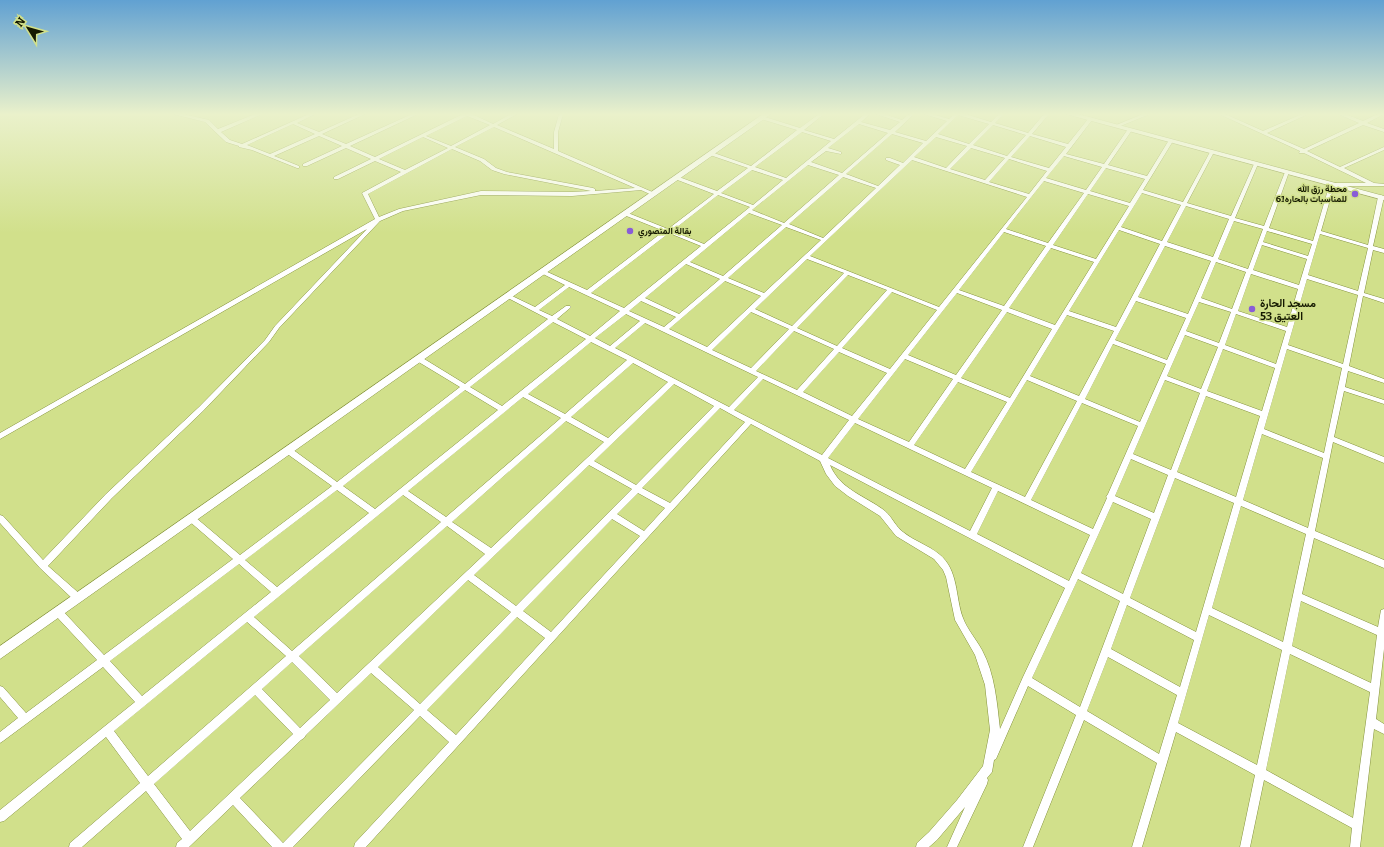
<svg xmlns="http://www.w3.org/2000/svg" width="1384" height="847" font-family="Bitter,Vazirmatn,serif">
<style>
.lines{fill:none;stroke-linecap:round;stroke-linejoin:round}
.minor-casing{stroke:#85923e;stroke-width:1}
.secondary-casing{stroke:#85923e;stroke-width:1}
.minor{fill:#fff;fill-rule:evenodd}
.secondary{fill:#fff;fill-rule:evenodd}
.poi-dot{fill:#895dd7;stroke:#d1e08b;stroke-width:1.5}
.labels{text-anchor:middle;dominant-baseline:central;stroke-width:3;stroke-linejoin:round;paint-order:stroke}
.far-poi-label{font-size:9px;font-weight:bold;fill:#151900;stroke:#d1e08b;text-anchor:end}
.poi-label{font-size:11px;font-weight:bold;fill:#151900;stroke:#d1e08b;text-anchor:start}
</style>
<rect width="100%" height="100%" fill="#d1e08b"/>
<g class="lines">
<g class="minor-casing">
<g id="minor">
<path d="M173,114H183L209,120L218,129L255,114H262L221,132L230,140L242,144L309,114H315L297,123L319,132L359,114H365L322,134L346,144L412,114H418L350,146L375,157L463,114H472L493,124L511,114H517L497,125L554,149V132L559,114H563L558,132V151L657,194L654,196L641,190L572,196L481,195L403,211L380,221L279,328L269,342L203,411L112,498L48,566L81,595L82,598L81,601L78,602L75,601L40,568L0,523V515L3,516L43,560L106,494L199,407L265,340L275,326L367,229L0,439V433L375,219L362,193L401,172L375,161L338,179H334V177L371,159L346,148L307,166H303V164L342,146L319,136L274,156L299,166V168H297L252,150L239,147V146L226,142L205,122ZM467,116L490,125L451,146L426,136ZM293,124L315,134L270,154L247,145ZM494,127L635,188L595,191V189L593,188L507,172L496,168L484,159L455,147ZM423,137L448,148L405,170L379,159ZM452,149L480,161L492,170L504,174L591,191L572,192L481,191L399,209L379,217L368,194Z"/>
<path d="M819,114H824L804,130L834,139L865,114H870L861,122L890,130L900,122L876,114H884L902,120L909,114H914L895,132L926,141L947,121L924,114H932L949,119L954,114H965L991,122L999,114H1004L995,123L1028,133L1044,114H1049L1032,134L1068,144L1088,119H1090L1092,120L1066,154L1104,164L1128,129H1132V130L1108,165L1147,176L1169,140H1173V141L1143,190L1183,202L1210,152L1214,151V152L1187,203L1231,216L1254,164L1258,163V164L1235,218L1264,226L1285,172L1289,171V172L1269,228L1313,241L1330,183H1366L1304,153H1299L1300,151L1219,114H1225L1263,131L1302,114H1308L1267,133L1304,149L1359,123L1338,114H1345L1363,121L1378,114H1384L1367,123L1384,129V132L1363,125L1307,151L1340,167L1384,147V150L1344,168L1374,183L1384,184V186H1334L1321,231L1368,245L1378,197L1381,195L1384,197L1373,246L1384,249V253L1373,250L1364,293L1384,299V303L1363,296L1349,366L1384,379V383L1348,371L1345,387L1384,400V404L1344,391L1334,437L1384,457V463L1333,442L1315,531L1384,560V568L1314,538L1302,594L1378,627L1381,610L1384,609V649L1376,719L1384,724V734L1374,729L1360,847H1350L1352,828L1264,780L1250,847H1240L1255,775L1176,732L1142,847H1132L1157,763L1084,720L1033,847H1023L1076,715L1028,686L996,759L994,760L992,772L987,778L988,780L987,784L957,847H947L965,807L937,840L929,847H916L917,843L929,832L957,800L983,766L990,730L985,685L975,655L955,620L946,577L943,570L934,559L896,536L880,516L848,496L835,486L826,474L820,461L751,424L366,847H354L355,843L449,742L420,716L293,847H272L233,805L189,847H176L177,843L182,839L146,791L82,847H69L70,843L140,783L106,737L4,821L0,822V810L135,702L103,667L3,741L0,743V732L18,718L0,697V686L3,687L26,713L97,660L55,615L54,612L55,609L58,608L61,609L104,655L233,559L189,521L188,519L189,517L192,516L195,517L240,555L332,486L286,453L285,451L286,449H292L337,482L460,387L417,361L416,359L417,357H421L465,384L548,319L506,297V295H510L535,307L565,285L541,273L540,272L543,270L587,290L664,231L624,215V213H628L668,229L714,194L675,179V177H679L717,191L748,168L710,155V153H714L751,166L797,130L761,119V117H765L800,128ZM958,115L989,124L969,144L938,134ZM859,124L888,133L842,173L811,162L826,151L841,154V152L828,148ZM993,125L1026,135L1007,156L973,145ZM802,132L831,141L786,178L755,167ZM892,134L923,143L903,163L890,158H886V160L900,165L878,186L846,174ZM1030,136L1066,147L1049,168L1011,157ZM936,137L967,146L946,168L914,157ZM971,148L1005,158L985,180L950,169ZM1064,156L1102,167L1086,190L1046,178ZM1009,159L1047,171L1029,194L989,182ZM912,160L1027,197L939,307L810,256ZM808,165L839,175L784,223L752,210ZM1106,168L1145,179L1130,203L1090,191ZM752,170L783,180L753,205L721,193ZM843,177L876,188L823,238L789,224ZM1044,181L1084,193L1048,243L1006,229ZM1142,193L1181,205L1162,241L1121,227ZM1088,194L1129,206L1096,259L1053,245ZM718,195L750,207L704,244L672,231ZM1186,206L1229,219L1213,257L1167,242ZM749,213L782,225L723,276L690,262ZM1234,221L1263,229L1248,269L1218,259ZM786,227L821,240L764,293L728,278ZM1119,230L1160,244L1116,327L1069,311ZM1267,231L1312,244L1308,256L1263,242ZM1004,232L1046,246L1004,306L959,290ZM669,233L701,246L624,308L591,293ZM1320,234L1368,248L1358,291L1308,275ZM1262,245L1307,259L1299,285L1253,270ZM1165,246L1211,261L1188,314L1138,297ZM1051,248L1094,262L1055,325L1009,308ZM807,259L844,273L792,326L755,309ZM1216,262L1246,272L1232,309L1201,298ZM686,264L720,279L679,314L645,298ZM1251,274L1298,289L1287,327L1238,311ZM848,275L887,290L837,346L797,328ZM1307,279L1358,295L1343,364L1288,345ZM725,281L761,296L707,347L669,329ZM569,287L620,311L590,336L557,319L570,308L571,307L570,306H566L552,316L539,310ZM892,292L937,310L890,369L842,348ZM957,293L1002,310L956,375L908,355ZM641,301L676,317L664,327L629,311ZM1136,301L1186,318L1167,360L1115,340ZM1199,302L1231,312L1219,343L1186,331ZM751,312L789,329L751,368L712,350ZM1007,312L1052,329L1010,398L961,378ZM626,314L640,321L610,346L595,338ZM1236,314L1286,331L1276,364L1225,345ZM1067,315L1114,331L1079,396L1030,376ZM553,322L586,339L502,406L470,387ZM645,323L758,377L729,407L615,348ZM794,331L834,349L797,390L756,371ZM1185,335L1218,347L1201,389L1167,376ZM591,342L627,360L565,414L528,394ZM1113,344L1166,364L1140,422L1085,399ZM1223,349L1275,368L1262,411L1207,391ZM1287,349L1342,368L1324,453L1264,429ZM839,352L887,373L852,416L803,392ZM905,359L953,379L909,442L858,419ZM633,363L668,382L608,438L571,417ZM763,379L849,420L822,455L734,410ZM1027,380L1077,401L1025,497L971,472ZM1165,380L1200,393L1171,470L1133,454ZM958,382L1007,402L965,469L914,445ZM674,384L714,406L636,485L594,461ZM465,390L498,410L375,509L343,486ZM1206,396L1260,416L1236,497L1177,472ZM523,397L561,418L446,517L408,491ZM1082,403L1138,426L1108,494L1106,497L1107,498L1093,529L1031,500ZM720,408L745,422L670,503L642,488ZM566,421L604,442L491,548L452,522ZM855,423L992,488L970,531L828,458ZM1262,434L1323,458L1308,528L1243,500ZM1131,459L1168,475L1154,513L1115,496ZM589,465L632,489L516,606L474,575ZM830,465L1065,588L1023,677L1000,729C997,703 995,674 982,650C976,639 967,629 963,618C955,597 959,570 939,554C928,545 914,541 903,532C896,527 892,517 885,511C866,496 840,490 830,465ZM1175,478L1234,503L1196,632L1130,598ZM337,490L369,513L277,587L245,560ZM998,491L1090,535L1069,581L977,534ZM638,493L665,508L644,531L617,514ZM403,495L441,522L292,651L254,617ZM1113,502L1151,519L1123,594L1081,573ZM1241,506L1306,534L1283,642L1212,608ZM612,519L640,536L551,632L523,611ZM447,526L485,554L337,693L299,656ZM239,564L271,592L142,696L110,661ZM1078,579L1120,601L1080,707L1032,678ZM468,580L511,612L420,704L378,667ZM1301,601L1377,635L1371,683L1292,646ZM1127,605L1194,640L1180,687L1111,649ZM1209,615L1282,650L1257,765L1178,723ZM517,617L545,638L456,735L427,710ZM247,622L286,656L148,776L114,731ZM1290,654L1370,692L1353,818L1266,770ZM1108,657L1177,695L1159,754L1087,711ZM292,662L330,700L300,728L262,689ZM371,673L414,710L283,843L240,798L301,740L304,738L306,735ZM255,695L293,734L190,831L154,784Z"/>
<path d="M1143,114H1150L1118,127L1114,126Z"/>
</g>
</g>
<g class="secondary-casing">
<g id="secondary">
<path d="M763,114H771L0,659V646Z"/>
<path d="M1066,114H1078L1384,196V200Z"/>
</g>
</g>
<use href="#minor" class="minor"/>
<use href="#secondary" class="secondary"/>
</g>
<linearGradient id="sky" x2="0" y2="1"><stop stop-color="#61a1d2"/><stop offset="0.49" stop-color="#eaf1cb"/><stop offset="1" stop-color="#eaf1cb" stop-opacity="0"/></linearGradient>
<rect width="1384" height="233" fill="url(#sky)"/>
<g class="poi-dot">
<circle cx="1355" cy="194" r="4"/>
<circle cx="630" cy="231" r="4"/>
<circle cx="1252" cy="309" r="4"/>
</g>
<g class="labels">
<g class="far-poi-label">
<text x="1347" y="189">محطة رزق الله<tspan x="1347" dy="10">للمناسبات بالحاره61</tspan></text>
<text x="638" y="231" text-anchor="start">بقالة المنصوري</text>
</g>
<g class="poi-label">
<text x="1260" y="303">مسجد الحارة<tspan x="1260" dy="13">53 العتيق</tspan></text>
</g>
</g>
<g transform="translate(28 28) rotate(307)" stroke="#d1e08b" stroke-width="3" paint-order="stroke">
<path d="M0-3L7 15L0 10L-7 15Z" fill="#151900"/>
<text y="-6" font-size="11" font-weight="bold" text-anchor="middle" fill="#151900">N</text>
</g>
</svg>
